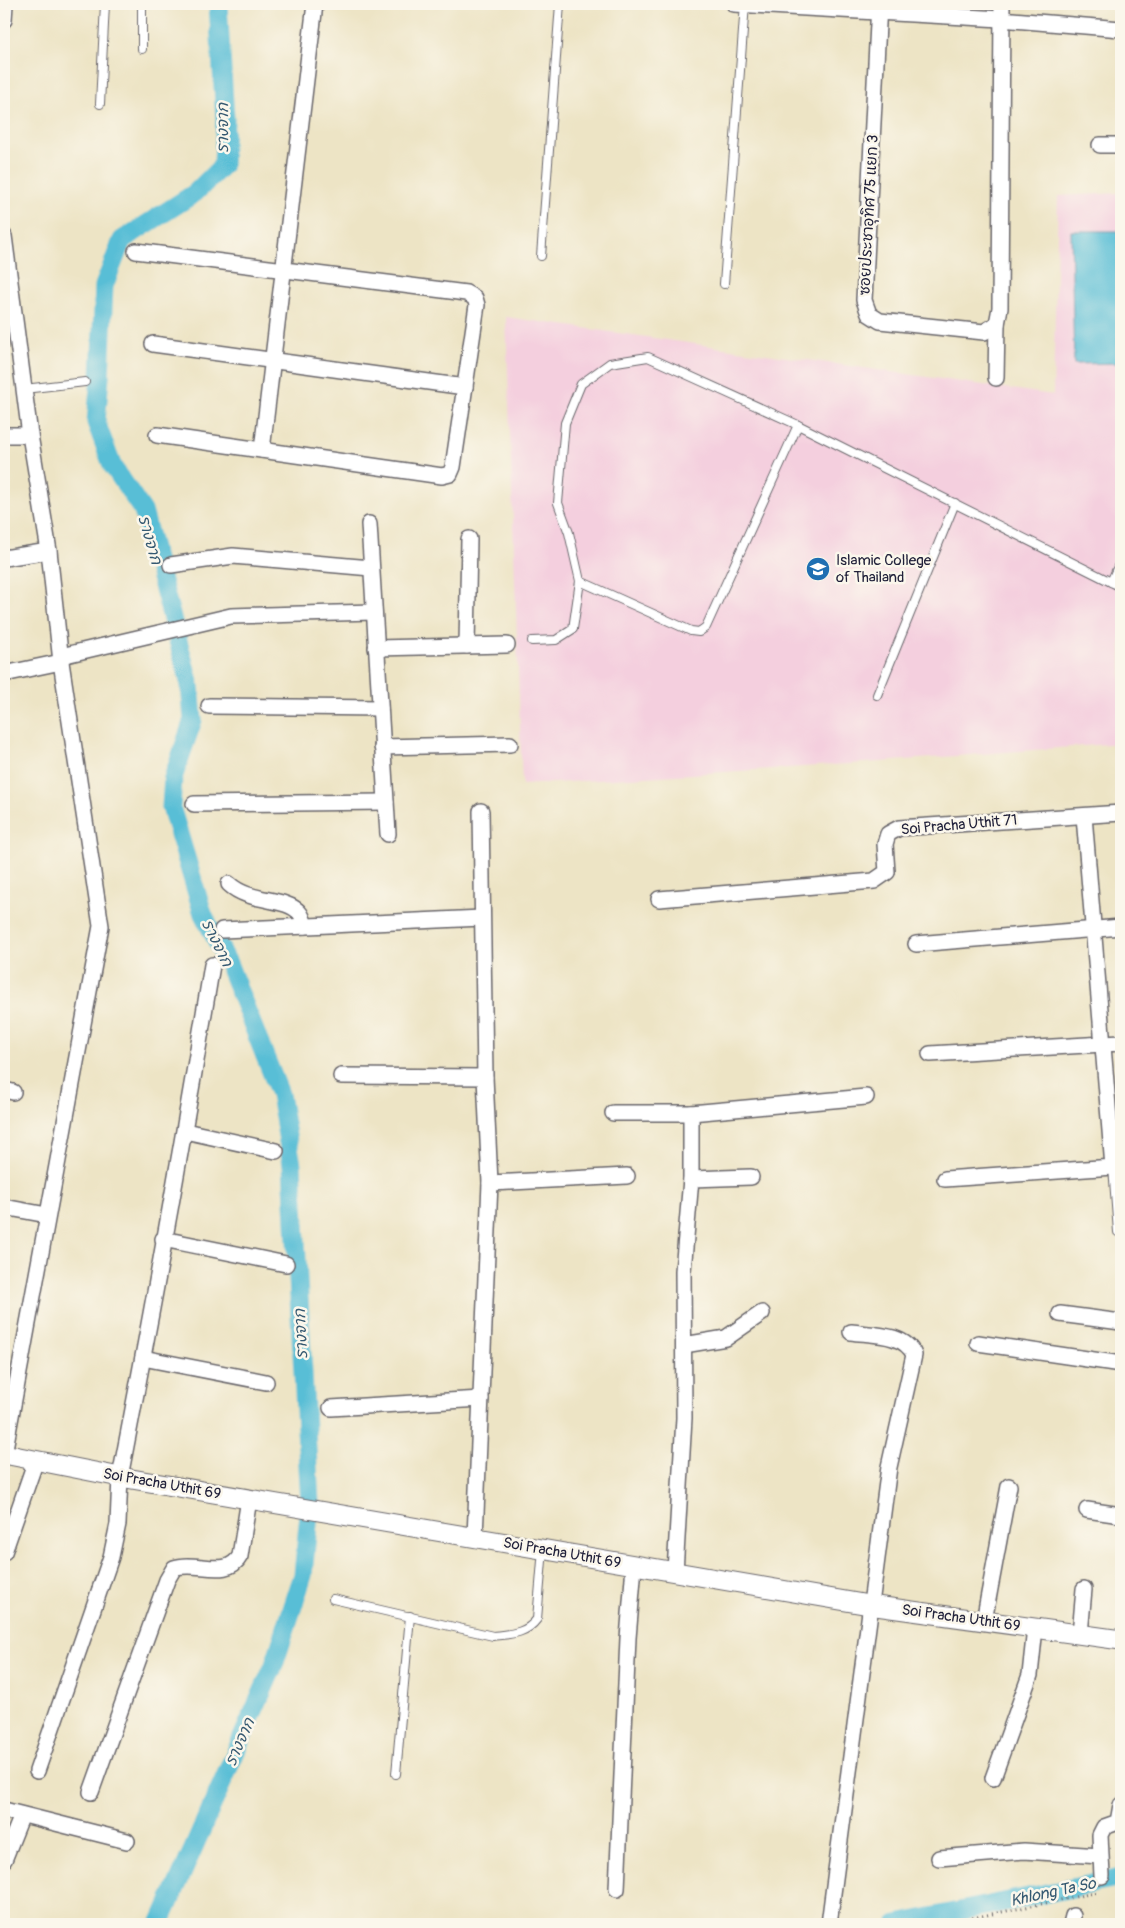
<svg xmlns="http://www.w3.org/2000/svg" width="1125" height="1928" font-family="Pangolin,'Playpen Sans Thai',sans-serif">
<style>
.built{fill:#f4cfde}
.water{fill:#58bed6;stroke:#3d7088}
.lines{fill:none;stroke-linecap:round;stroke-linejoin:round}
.canal{stroke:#58bed6;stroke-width:19}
.service-casing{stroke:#69666b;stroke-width:10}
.minor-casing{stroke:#69666b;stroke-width:18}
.tertiary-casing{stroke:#69666b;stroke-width:21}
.path{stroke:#69666b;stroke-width:3;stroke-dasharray:1 4;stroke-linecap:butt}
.service{stroke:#fff;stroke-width:8}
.minor{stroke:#fff;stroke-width:15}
.tertiary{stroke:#fff;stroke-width:19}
.labels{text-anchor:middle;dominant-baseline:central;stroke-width:5;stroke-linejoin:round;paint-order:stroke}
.street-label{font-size:15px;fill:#22223b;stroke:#fbf7ec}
.poi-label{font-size:15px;fill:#22223b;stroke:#fbf7ec;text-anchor:start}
.water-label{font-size:16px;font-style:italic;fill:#355971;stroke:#fbf7ec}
</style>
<rect width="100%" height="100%" fill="#fbf7ec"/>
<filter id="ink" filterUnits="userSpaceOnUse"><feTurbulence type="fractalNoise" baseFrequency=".02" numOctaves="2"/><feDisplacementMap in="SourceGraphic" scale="10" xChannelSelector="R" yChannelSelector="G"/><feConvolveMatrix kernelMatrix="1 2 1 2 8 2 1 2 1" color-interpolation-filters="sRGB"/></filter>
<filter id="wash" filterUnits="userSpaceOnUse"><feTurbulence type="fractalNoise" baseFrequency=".0096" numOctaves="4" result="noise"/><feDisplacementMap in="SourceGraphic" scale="20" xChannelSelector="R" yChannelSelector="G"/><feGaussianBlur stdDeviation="1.12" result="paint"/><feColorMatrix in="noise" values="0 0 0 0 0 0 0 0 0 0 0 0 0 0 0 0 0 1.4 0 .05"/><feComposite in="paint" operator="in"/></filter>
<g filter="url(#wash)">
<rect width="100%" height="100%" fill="#ede4c5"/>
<path class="built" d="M1121,193V743L880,762L522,785L506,317L1053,395L1058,196Z"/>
<path class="water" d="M1071,231H1121V363L1074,364Z"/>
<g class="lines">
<g class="canal">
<path d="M160,1924L274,1665L303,1575L310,1504L292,1165L280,1094L228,963L203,914L171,807L173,778L193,720L190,685L143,511L112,465L96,422L100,377L104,286L122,240L195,193L223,165L225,119L218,4"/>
<path d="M897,1924L1121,1878"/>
</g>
</g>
</g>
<g filter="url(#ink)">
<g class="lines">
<g class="service-casing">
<g id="service">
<path d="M142,49V4"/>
<path d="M100,104L105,4"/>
<path d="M541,256L560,4"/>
<path d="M724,284L745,4"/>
<path d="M24,389L85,382"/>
<path d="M580,581L691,631L699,632L706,627L798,425"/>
<path d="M1111,582L1121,560"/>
<path d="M532,641L556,640L573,629L580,581L569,533L558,503L565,423L581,384L610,363L648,357L798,425L1121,587"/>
<path d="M877,695L955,503"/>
<path d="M1113,1167L1118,1232"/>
<path d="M333,1599L493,1636C510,1634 526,1634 537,1619L543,1549"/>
<path d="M396,1774L410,1616"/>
</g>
</g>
<g class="minor-casing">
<g id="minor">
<path d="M734,4L1001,19L1121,29"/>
<path d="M879,4L864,300L869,314L880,321L984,332L997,324"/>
<path d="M4,20L5,4"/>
<path d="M1100,145H1121"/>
<path d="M4,236L30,435L49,551L61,662L101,926L4,1454"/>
<path d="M136,251L466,293L475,298L477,305L453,467L450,474L442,476L157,435"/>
<path d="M153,344L465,387"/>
<path d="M996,378L997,324L1000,308L1002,4"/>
<path d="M4,435H30"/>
<path d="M262,450L315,4"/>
<path d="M369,524L388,834"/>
<path d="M4,558L49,551"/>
<path d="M171,565L233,556L371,568"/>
<path d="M467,646L469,539"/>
<path d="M376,648L507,645"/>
<path d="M61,656L231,616L373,612"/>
<path d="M4,674L61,662"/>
<path d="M209,706L380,708"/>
<path d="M382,747L510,744"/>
<path d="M194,804L386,802"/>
<path d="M229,884C249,903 285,897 299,912C302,915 304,922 305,926"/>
<path d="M659,899L874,881L887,872L885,844L888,834L899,828L1121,813"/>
<path d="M222,930L482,918"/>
<path d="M916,944L1121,927"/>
<path d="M930,1054L1121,1043"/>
<path d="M341,1076L485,1077"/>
<path d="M4,1090L13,1092"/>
<path d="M613,1113H691L866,1097"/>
<path d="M185,1131L276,1151"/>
<path d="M691,1179L751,1177"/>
<path d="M945,1179L1113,1167L1084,816"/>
<path d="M490,1183L627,1176"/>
<path d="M4,1207L47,1215"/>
<path d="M163,1239L286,1264"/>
<path d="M1060,1314L1121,1322"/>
<path d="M978,1343L1121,1364"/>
<path d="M684,1345L726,1338L762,1313"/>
<path d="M143,1358L266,1382"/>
<path d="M331,1408L481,1399"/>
<path d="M1087,1510L1121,1515"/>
<path d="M475,1537L490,1183L485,1077L481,811"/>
<path d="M4,1552L36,1460"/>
<path d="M675,1572L684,1418L683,1271L691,1179V1113"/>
<path d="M984,1621L1009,1486"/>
<path d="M1080,1634L1084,1589"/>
<path d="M37,1771L111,1557L118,1524L120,1477C153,1307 184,1136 212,965"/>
<path d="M993,1778L1030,1675L1035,1628"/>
<path d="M91,1792L167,1580L174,1568C195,1560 228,1579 240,1556L249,1499"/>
<path d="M4,1810L127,1841"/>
<path d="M939,1858L1024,1851L1100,1856"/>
<path d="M4,1860L22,1815"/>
<path d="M1102,1876L1100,1835L1104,1827L1118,1822L1121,1805"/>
<path d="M617,1889L628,1638L634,1566"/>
<path d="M829,1924L889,1467L914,1355C905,1333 872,1335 851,1332"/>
<path d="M1071,1924L1073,1916"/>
</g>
</g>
<g class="tertiary-casing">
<path id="tertiary" d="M4,1454L120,1477L869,1605L1121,1640"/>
</g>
<path class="path" d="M943,1924L1099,1892"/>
<use href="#service" class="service"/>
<use href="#minor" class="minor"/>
<use href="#tertiary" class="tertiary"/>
</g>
</g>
<defs>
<g id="university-disc" transform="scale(1.25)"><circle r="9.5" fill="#1f6fb2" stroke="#fbf7ec"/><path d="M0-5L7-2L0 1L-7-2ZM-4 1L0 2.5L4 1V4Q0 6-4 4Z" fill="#fff"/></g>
</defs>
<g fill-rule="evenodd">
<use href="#university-disc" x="818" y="569"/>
</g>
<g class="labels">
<g class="street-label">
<text transform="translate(869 215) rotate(-87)">ซอยประชาอุทิศ 75 แยก 3</text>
<text transform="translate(959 825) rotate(-5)">Soi Pracha Uthit 71</text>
<text transform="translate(162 1484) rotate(10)">Soi Pracha Uthit 69</text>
<text transform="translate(562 1553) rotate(10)">Soi Pracha Uthit 69</text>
<text transform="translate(961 1618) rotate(8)">Soi Pracha Uthit 69</text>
</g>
<g class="poi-label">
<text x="836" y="560">Islamic College<tspan x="836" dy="17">of Thailand</tspan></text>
</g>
<g class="water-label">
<text transform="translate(223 128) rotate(-90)">รางจาก</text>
<text transform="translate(150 540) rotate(74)">รางจาก</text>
<text transform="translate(217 943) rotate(64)">รางจาก</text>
<text transform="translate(301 1334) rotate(-93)">รางจาก</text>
<text transform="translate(240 1742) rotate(-66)">รางจาก</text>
<text transform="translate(1053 1892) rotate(-12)">Khlong Ta So</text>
</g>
</g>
<rect width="1125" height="1928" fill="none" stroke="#fbf7ec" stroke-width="20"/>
</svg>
